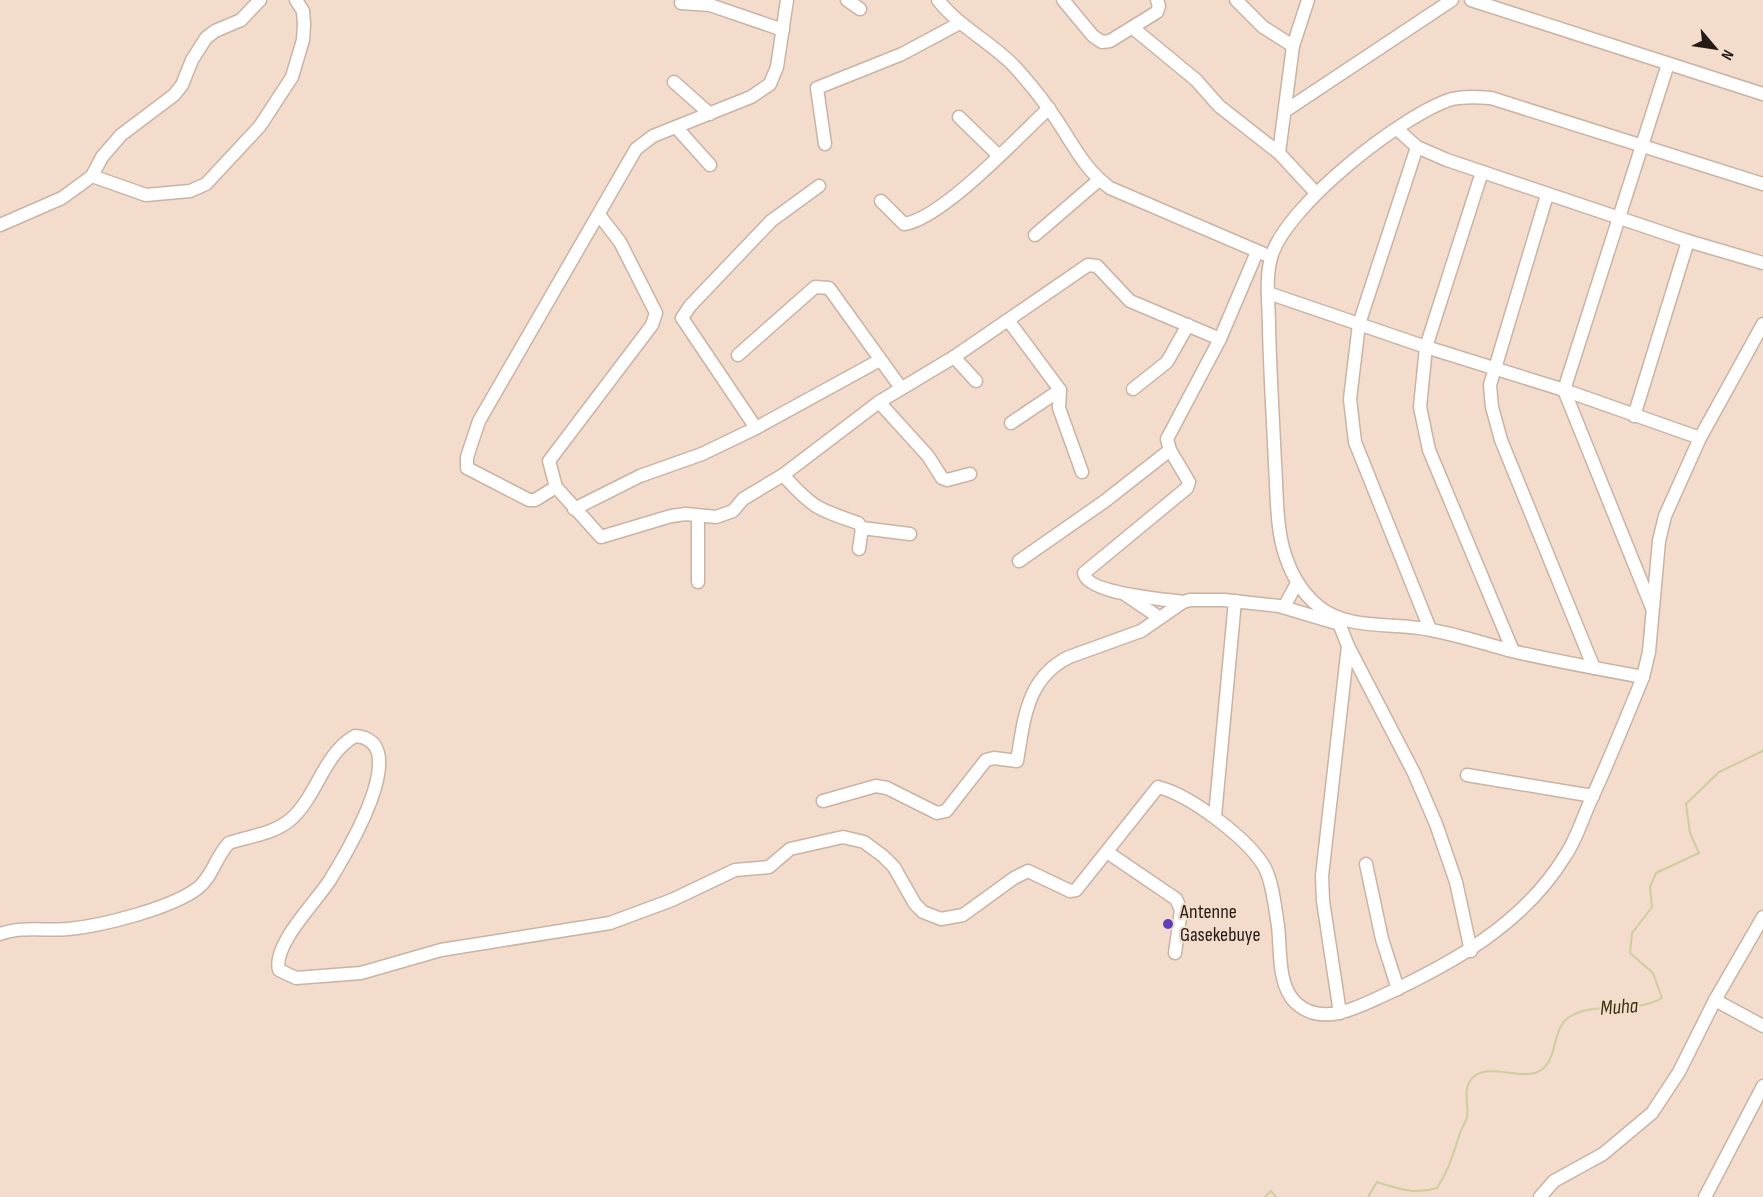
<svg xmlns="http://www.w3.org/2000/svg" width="1763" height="1197" font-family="'Sofia Sans Condensed',sans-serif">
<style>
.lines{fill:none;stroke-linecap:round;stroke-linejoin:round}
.stream{stroke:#cecd9d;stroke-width:2}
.minor-casing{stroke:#cab3a4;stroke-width:15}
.minor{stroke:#fff;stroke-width:12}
.poi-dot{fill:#603eb7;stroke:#f3dccc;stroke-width:2}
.labels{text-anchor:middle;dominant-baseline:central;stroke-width:4.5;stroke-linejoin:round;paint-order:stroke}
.poi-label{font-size:20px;fill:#241b16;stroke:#f3dccc;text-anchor:start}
.water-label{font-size:21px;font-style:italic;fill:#37350f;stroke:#f3dccc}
</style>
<rect width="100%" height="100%" fill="#f3dccc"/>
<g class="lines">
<g class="stream">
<path d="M1265,1197L1271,1191L1276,1197"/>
<path d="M1368,1197L1377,1182C1399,1189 1414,1195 1437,1188C1449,1170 1453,1154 1460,1133C1461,1128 1466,1123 1467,1117C1469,1106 1463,1091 1470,1081C1483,1061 1516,1079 1535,1073C1560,1065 1550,1029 1569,1017C1596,1000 1633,1015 1662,998L1653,973L1630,953L1632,933L1652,907L1650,887L1656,873L1699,853L1690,833L1686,804L1719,772L1763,751"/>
</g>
<g class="minor-casing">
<g id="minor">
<path d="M847,0L860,9"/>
<path d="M938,0C959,27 991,42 1014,66C1026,79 1039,95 1049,109C1070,137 1081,167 1110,188L1264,254"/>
<path d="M1063,0L1093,36L1102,42L1110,41L1157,12L1159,6L1157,0"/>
<path d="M1236,0L1263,27L1293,46"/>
<path d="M1308,0L1293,46L1279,153L1315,192"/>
<path d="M1471,0L1763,94"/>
<path d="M681,3L710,5L783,30"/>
<path d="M1133,28L1196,80L1219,106L1279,153"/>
<path d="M674,82L710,114"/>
<path d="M1285,111L1452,0"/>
<path d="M959,117L998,155"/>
<path d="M676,127L710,165"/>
<path d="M1397,129L1417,147L1447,160L1688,241L1763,263"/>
<path d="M825,144L817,88L902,54L960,23"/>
<path d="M1417,147L1359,324L1350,399L1355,442L1430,629"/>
<path d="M1482,172L1426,347L1420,407L1429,450L1513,651"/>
<path d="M92,176L146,195L190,191L206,184L260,126L292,77L303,40L304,25L303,11L296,0"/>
<path d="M1547,195L1490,385L1492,407L1501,440L1594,668"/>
<path d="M881,201L904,224C942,219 1019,136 1049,108"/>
<path d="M600,216L620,242L656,313L652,325L549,461L556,487L601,537L671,516L686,514L716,517L733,511L743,499L783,475L879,402L954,357L1088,265L1097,266L1130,301L1220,339"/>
<path d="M0,225L62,198L92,176L102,157L121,135L174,95L182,85L192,60L206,38L215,31L241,20L260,0"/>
<path d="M1035,235L1099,180"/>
<path d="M1268,293L1426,347L1564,390L1700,438"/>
<path d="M1008,320L1060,390L1059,408L1082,472"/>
<path d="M738,355L815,287L829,288L901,388"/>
<path d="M954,357L976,381"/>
<path d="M1133,389L1167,362L1188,325"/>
<path d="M879,402L928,456L942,478L947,480L970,474"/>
<path d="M1634,416L1688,241"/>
<path d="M1011,423L1060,390"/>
<path d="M756,428L682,318L690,306L771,221L819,186"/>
<path d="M783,475C813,508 817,509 858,523L862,528L910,534"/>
<path d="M556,487L535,500H529L467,468V457L479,421L636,149L653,136L751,97L770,84L777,67L787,0"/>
<path d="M574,509L640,476L702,454L756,428L880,360"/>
<path d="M859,549L862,528"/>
<path d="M1019,561L1105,501L1170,450"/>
<path d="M698,582V516"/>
<path d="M1126,595L1160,618"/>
<path d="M1183,602C1165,599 1087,594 1084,573L1187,488L1189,482L1170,450L1167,439L1220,339L1257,252"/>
<path d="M1284,607L1297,583"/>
<path d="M1652,608L1564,390L1668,64"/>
<path d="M1337,618L1348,646L1414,773L1436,824L1456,882L1471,951"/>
<path d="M1643,677C1599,669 1555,661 1512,651C1485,644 1459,635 1431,630C1395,622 1348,631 1318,606C1300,591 1289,570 1283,548C1276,521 1277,492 1275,464C1273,418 1270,373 1269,327C1269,304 1265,280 1271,258C1284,207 1403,114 1452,99C1465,96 1478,97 1491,98L1763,184"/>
<path d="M1467,775L1593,796"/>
<path d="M823,801L876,786L887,788L937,813L946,811L986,760L994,758L1017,761C1024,721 1026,678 1069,657L1141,631L1183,602L1190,600H1224L1279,606L1336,623"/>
<path d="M1215,816L1235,601"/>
<path d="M1107,852L1176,899L1181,910L1175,953"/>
<path d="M1366,864L1382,939L1398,989"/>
<path d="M0,934C21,926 46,931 68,929C102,926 172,908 198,888C213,876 216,856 229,843C250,836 273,834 290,820C317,797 323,754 355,736C416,740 344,857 330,880C317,901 272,945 279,970L296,978L361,973L441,950L610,923L672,900L735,870L769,867L790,849L843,837L864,842L883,856L894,867L915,904L923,912L941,919L963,915L1014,878L1028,871L1070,891L1076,890L1158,787C1190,795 1249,839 1265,868C1273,884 1275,908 1278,926C1281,950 1277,985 1296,1003C1321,1026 1354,1009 1380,997C1451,964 1523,925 1565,856C1576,840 1582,820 1590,802C1609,761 1626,719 1643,677L1649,652L1659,541L1665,516L1700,438L1763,324"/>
<path d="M1715,1000L1763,1026"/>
<path d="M1340,1013L1323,901L1322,876L1348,646"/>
<path d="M1540,1197L1554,1181L1603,1154L1652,1113L1679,1072L1715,1000L1763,917"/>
<path d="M1705,1197L1763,1086"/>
</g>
</g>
<use href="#minor" class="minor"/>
</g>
<circle class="poi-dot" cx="1168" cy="924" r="6"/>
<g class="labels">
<g class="poi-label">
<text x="1180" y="912">Antenne<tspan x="1180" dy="23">Gasekebuye</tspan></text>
</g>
<g class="water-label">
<text transform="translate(1619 1007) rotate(-4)">Muha</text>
</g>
</g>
<g transform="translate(1715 48) rotate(119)" stroke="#f3dccc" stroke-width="4.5" paint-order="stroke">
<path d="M0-4.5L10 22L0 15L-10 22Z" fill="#241b16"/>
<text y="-9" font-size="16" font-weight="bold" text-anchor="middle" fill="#241b16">N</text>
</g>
</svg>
